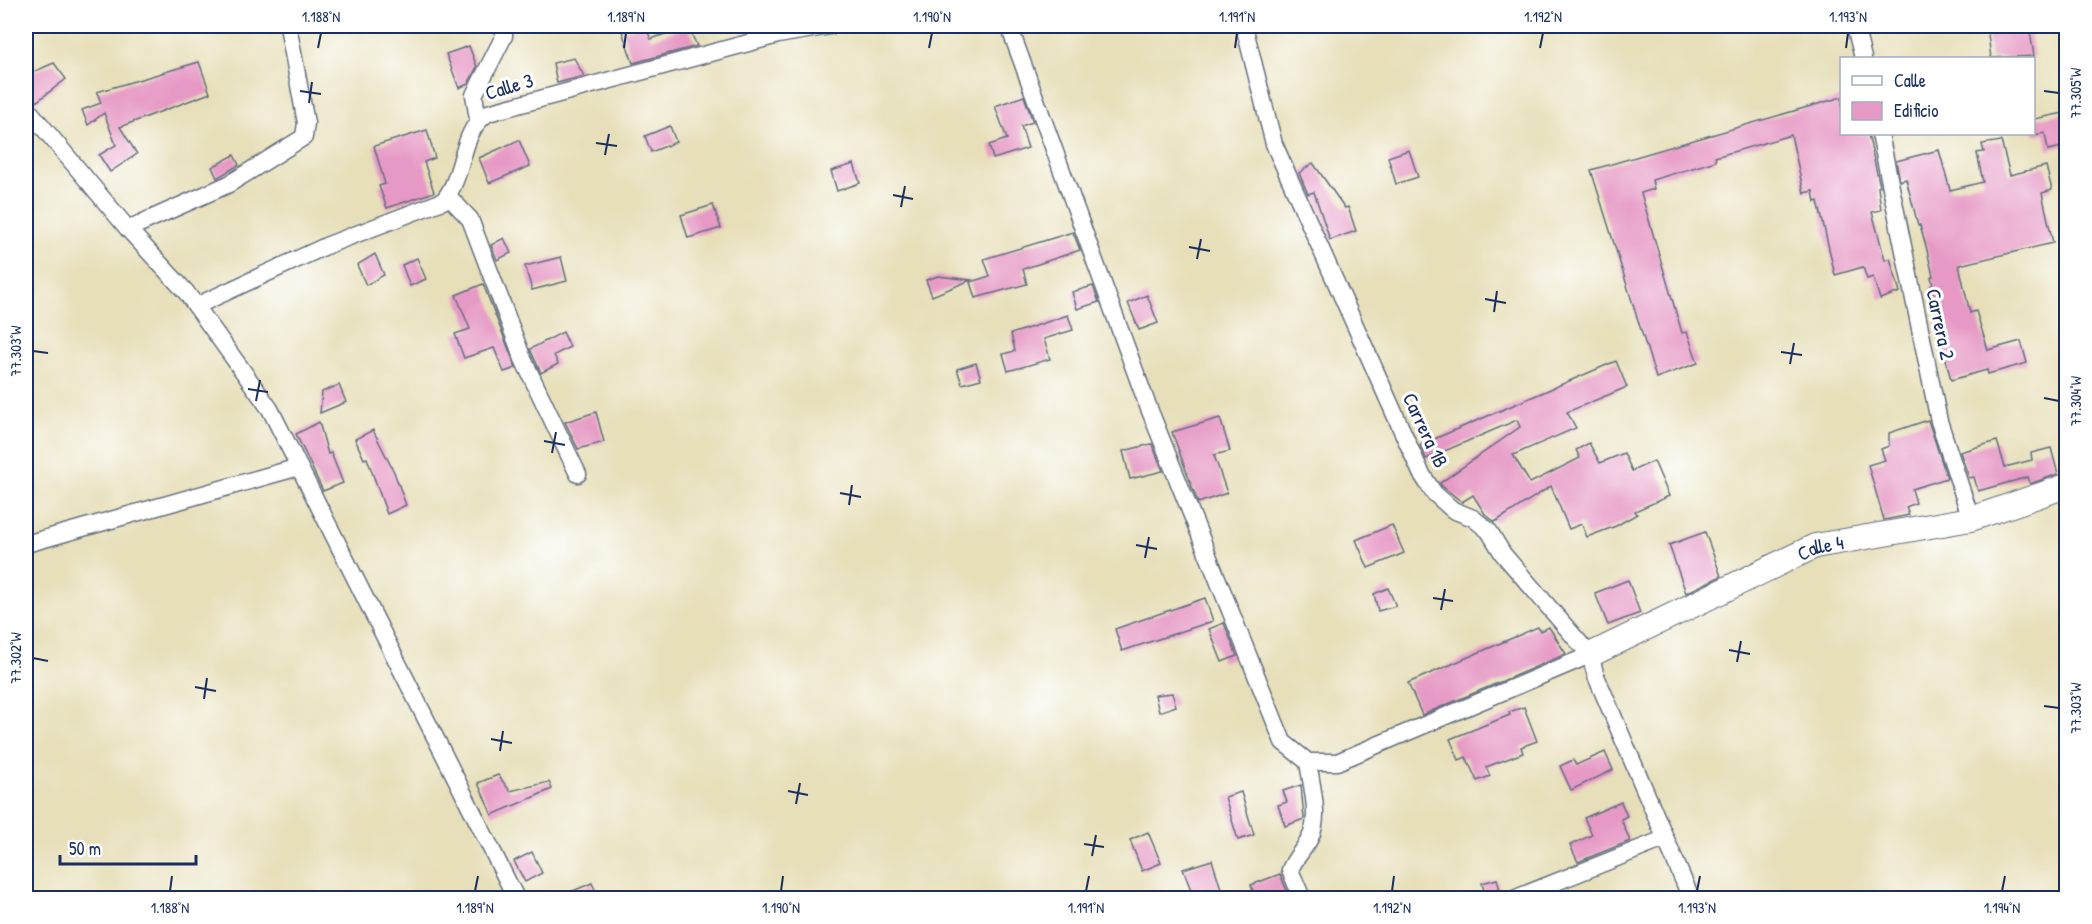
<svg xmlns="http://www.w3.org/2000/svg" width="2092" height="924" font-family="'Patrick Hand',sans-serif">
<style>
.building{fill:#e699c5}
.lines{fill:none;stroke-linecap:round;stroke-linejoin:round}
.street-casing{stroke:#626d7e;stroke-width:19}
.secondary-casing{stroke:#626d7e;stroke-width:26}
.street{stroke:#fff;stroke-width:16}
.secondary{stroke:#fff;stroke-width:24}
.ticks{fill:none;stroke:#1b2f5e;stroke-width:2}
.labels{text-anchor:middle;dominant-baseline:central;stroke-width:6;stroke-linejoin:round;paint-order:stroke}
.street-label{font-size:20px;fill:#1b2f5e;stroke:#fff}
.neatline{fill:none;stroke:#1b2f5e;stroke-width:2}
.ticks-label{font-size:15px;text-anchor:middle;fill:#1b2f5e}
</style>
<rect width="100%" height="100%" fill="#fff"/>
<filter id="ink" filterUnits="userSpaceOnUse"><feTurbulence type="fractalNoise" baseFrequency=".0167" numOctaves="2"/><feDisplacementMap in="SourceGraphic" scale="12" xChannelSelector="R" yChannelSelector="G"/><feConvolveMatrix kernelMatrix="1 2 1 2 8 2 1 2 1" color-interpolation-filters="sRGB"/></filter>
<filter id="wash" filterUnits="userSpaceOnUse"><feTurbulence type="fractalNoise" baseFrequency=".008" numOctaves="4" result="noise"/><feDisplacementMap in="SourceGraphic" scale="24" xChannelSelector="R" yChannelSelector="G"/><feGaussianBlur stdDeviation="1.35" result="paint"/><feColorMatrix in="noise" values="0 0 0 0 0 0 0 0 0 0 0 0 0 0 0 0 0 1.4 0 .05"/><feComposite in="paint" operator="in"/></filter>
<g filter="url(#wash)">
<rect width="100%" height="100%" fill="#e7dfb9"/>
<g id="blocks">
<g class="building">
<path d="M639,26H645L651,39L688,26L697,46L633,63L622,31Z"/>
<path d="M1987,26H2029L2034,56L1991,58Z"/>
<path d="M469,46L477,67L468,84L459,88L446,54Z"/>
<path d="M574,58L584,76L557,83L553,63Z"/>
<path d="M199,62L210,93L120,127L137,154L110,172L99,155L116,145L104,113L88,125L82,110L101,103L97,92Z"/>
<path d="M54,63L66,79L36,102L26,97V75Z"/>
<path d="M1024,96L1033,122L1021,126L1028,148L993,159L989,145L1007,139L995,106Z"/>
<path d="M1842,97V134H1868L1880,186L1878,187L1881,210L1872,212L1885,260L1890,258L1900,292L1880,299L1873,277L1867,279L1863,267L1835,275L1818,201L1815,202L1813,191L1804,193L1791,135L1715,157L1716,161L1652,180L1654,189L1641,193L1682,333L1687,332L1698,363L1656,378L1591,170Z"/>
<path d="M2064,113L2067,146L2048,150L2045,133L2034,135V119Z"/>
<path d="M670,126L676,142L651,152L645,136Z"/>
<path d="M427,130L435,158L424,162L434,192L387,208L379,186L385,184L374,146Z"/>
<path d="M519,140L530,166L489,183L479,158Z"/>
<path d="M2001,141L2010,175L2046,166L2052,190L2042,193L2053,243L1959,265L1970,313L1976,311L1988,350L2021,341L2027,363L1988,374L1987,370L1951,380L1937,323L1940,322L1931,286H1933L1931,277L1933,276L1926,246L1920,225H1918L1906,179L1900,181L1896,161L1939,150L1950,190L1983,182L1977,153L1984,152L1982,144Z"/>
<path d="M1409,150L1418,177L1396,184L1388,157Z"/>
<path d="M234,155L239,165L217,178L212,167Z"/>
<path d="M1313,163L1345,208L1348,207L1356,231L1330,240L1314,192L1308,194L1299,173Z"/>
<path d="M854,164L860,183L837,191L831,171Z"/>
<path d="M713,205L721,228L688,238L681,215Z"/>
<path d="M1073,232L1080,250L1023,269L1027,284L975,298L970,282L990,276L984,259Z"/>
<path d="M504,238L511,253L497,260L491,245Z"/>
<path d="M375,254L384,275L366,285L357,265Z"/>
<path d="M561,257L567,281L532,290L525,266Z"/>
<path d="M417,258L426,279L410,286L402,265Z"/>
<path d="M938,276L971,280L932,296L926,280Z"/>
<path d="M483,284L516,368L504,372L494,348L464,358L455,334L470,329L456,295Z"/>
<path d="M1093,286L1099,302L1077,309L1072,292Z"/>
<path d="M1147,295L1158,323L1139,330L1128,303Z"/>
<path d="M1068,315L1073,330L1044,339L1050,359L1008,371L1003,354L1015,351L1011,334Z"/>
<path d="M563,332L570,347L554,355L558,364L541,373L530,349Z"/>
<path d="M1616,361L1627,387L1567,412L1576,428L1513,455L1530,483L1580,458L1576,450L1589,443L1600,463L1624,453L1632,471L1654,461L1669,496L1635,511L1637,514L1616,526L1587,537L1582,524L1569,529L1551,486L1495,522L1485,514L1473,495L1462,502L1442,486L1440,483L1520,427L1517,420L1426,459L1420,445Z"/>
<path d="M976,363L981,379L962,384L957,369Z"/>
<path d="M339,385L346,402L320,413L322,392Z"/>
<path d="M596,412L604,442L578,449L565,422Z"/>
<path d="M1220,418L1230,451L1214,455L1227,493L1198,503L1172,432Z"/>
<path d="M1928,420L1947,478L1912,489L1916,503L1906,507L1909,515L1884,520L1868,465L1885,460L1881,449L1889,446V433Z"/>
<path d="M319,422L328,454L331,453L343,483L323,491L296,434Z"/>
<path d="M373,430L394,472L406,505L387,514L367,458L364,459L355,439Z"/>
<path d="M1997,441L2005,467L2032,460L2031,453L2051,448L2058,474L2030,484L2028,477L1978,491L1974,477L1969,478L1960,452Z"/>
<path d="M1152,444L1163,471L1130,479L1123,451Z"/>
<path d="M1392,525L1404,553L1368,568L1356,540Z"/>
<path d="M1705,532L1721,576L1686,593L1669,545Z"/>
<path d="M1628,580L1640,613L1608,625L1595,593Z"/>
<path d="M1388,588L1396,606L1378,611L1374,594Z"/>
<path d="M1205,598L1213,621L1122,651L1115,629Z"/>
<path d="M1224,623L1237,656L1222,662L1209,629Z"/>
<path d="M1538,627L1540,631L1549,627L1566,654L1422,715L1408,683Z"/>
<path d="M1172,693L1176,706L1159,712L1155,695Z"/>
<path d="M1524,707L1537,741L1521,747L1523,753L1486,767L1490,776L1477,781L1466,757L1459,760L1450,739L1510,715L1509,712Z"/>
<path d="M1605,752L1613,770L1571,790L1560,766L1573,760L1576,765Z"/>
<path d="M498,775L510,791L549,782L552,789L492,815L478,783Z"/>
<path d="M1301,785L1304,819L1285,826L1278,805L1287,802L1283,791Z"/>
<path d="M1241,792L1254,835L1238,840L1225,797Z"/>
<path d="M1621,802L1627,816L1621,819L1630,841L1578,862L1570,845L1592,835L1584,818Z"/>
<path d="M1148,832L1161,863L1142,871L1130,840Z"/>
<path d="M532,852L542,873L525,882L514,861Z"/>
<path d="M1212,860L1224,898H1194L1183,869Z"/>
<path d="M1280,874L1290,898H1255L1251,885Z"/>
<path d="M1497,879L1502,898H1486L1482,883Z"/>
<path d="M592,883L599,898H556Z"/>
</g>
</g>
</g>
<g filter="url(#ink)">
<use href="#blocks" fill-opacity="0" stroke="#626d7e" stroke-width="1.5"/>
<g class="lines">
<g class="street-casing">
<g id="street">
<path d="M1009,26L1146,401L1283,742L1308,762H1337L1590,655"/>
<path d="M1244,26L1274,144L1421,473L1434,493L1453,510L1473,518L1489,531L1503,554L1590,655L1596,676L1691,898"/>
<path d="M1855,26L1863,58"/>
<path d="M26,107L128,229L186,292L270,409L516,898"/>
<path d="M478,119L474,95L504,36V26"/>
<path d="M1880,134L1939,421L1971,519"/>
<path d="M448,196L470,219L523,359L578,474"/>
<path d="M128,229L229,184L304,137L306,123L288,26"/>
<path d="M196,306L328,245L443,201C466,175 459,132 488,113L778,35L830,26"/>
<path d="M26,544L299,467"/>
<path d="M1302,898L1290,870C1295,857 1304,850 1310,838C1321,817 1311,784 1308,762"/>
<path d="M1516,898L1664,839"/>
</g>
</g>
<g class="secondary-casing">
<g id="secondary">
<path id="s1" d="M1590,655L1815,546L1971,519L2066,486"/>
</g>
</g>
<use href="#street" class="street"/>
<use href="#secondary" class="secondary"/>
</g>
</g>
<path class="ticks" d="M318,48L321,33M624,48L626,33M929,48L932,33M1235,48L1237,33M1540,48L1543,33M1846,48L1848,33M300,91L321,94M2044,91L2059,93M309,103L312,82M596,143L617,146M605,155L609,134M893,195L913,199M901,207L905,186M1189,247L1210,251M1197,259L1201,239M1485,299L1506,303M1494,312L1497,291M33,351L48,353M1781,352L1802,355M1790,364L1794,343M248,389L268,392M2044,398L2059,401M256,401L260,380M544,441L565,445M552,453L556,432M840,493L861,497M849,505L852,485M1136,545L1157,549M1145,558L1149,537M1433,598L1453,601M1441,610L1445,589M1729,650L1750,654M33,658L48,661M1737,662L1741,641M195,687L216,691M204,699L207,678M2044,706L2059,708M491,739L512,743M500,751L503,731M788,791L808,795M796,804L800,783M1084,844L1104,847M1092,856L1096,835M170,891L172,876M475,891L478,876M781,891L783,876M1086,891L1089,876M1392,891L1394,876M1697,891L1700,876M2002,891L2005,876"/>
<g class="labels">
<g class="street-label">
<text transform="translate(509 86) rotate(-17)">Calle 3</text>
<text transform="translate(1941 324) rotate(78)">Carrera 2</text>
<text transform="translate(1426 430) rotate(65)">Carrera 1B</text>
<text stroke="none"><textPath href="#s1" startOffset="255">Calle 4</textPath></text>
</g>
</g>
<rect width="2092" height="924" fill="none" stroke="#fff" stroke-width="66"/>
<rect x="1840" y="57" width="195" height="78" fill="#ffffff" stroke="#a4acbf" stroke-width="1.5"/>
<rect x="1852" y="76" width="30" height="9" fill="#ffffff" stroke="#a4acbf" stroke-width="1.5"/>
<text x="1894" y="87" font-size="18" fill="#1b2f5e">Calle</text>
<rect x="1852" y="102" width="30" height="18" fill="#e699c5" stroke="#a4acbf" stroke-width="1.5"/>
<text x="1894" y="117" font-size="18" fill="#1b2f5e">Edificio</text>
<path d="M60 855v9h136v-9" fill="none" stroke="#1b2f5e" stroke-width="3"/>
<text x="69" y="855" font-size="18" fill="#1b2f5e" stroke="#ffffff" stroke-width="4.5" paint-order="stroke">50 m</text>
<rect x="33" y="33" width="2026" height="858" class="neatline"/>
<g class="ticks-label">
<text x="321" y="22">1.188°N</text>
<text x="626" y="22">1.189°N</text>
<text x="932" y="22">1.190°N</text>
<text x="1237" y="22">1.191°N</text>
<text x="1543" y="22">1.192°N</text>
<text x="1848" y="22">1.193°N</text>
<text transform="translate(2076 93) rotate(-90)" y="5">77.305°W</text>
<text transform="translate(16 351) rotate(-90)" y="5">77.303°W</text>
<text transform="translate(2076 401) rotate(-90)" y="5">77.304°W</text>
<text transform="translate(16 658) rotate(-90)" y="5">77.302°W</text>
<text transform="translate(2076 708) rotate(-90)" y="5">77.303°W</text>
<text x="170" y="913">1.188°N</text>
<text x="475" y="913">1.189°N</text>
<text x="781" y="913">1.190°N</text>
<text x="1086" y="913">1.191°N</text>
<text x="1392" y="913">1.192°N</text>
<text x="1697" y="913">1.193°N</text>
<text x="2002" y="913">1.194°N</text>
</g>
</svg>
